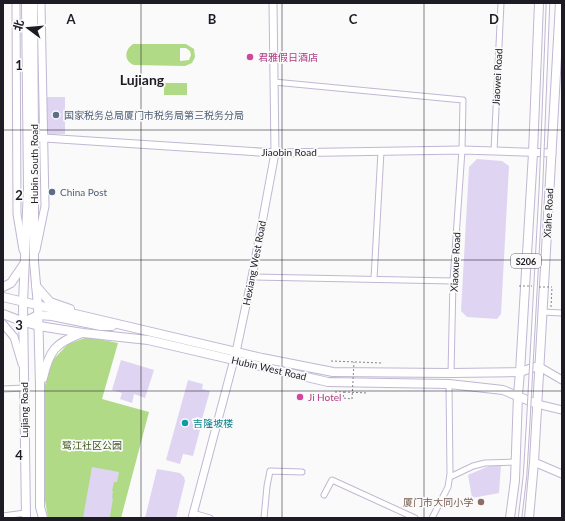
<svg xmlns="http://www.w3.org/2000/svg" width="565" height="521" font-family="Lato,'Noto Sans SC',sans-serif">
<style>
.green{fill:#b1da87;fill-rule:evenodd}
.building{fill:#dfd5f2}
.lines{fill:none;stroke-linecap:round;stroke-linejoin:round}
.street-casing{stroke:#c1b7d3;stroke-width:7}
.secondary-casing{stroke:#c1b7d3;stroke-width:9}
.primary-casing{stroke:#c1b7d3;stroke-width:10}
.path{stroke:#848388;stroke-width:1;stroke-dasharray:2 2;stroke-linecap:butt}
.street{stroke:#fff;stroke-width:5}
.secondary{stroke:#fff;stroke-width:7}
.primary{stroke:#fff;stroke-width:8}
.lane-bridge-casing{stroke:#c1b7d3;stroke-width:4.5;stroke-linecap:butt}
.path-bridge{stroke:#848388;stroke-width:1;stroke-dasharray:2 2;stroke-linecap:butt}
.lane-bridge{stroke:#fff;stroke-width:2.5}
.grid{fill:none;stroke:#1e1b25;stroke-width:1;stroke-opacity:0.55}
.hotel-dot{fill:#d1479c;stroke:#fafafa;stroke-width:1.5}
.service-dot{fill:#5c6f8a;stroke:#fafafa;stroke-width:1.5}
.culture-dot{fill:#0f9aa8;stroke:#fafafa;stroke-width:1.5}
.education-dot{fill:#8d6e63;stroke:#fafafa;stroke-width:1.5}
.labels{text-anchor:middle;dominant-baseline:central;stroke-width:3.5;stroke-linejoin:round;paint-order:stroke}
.shield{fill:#fafafa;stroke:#605e65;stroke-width:1}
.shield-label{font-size:9px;font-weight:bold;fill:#1e1b25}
.hotel-label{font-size:10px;fill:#b23c85;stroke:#fafafa;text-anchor:start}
.street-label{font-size:10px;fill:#1e1b25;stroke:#fafafa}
.service-label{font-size:10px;fill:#4e5e75;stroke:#fafafa;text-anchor:start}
.culture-label{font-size:10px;fill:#0d838f;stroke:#fafafa;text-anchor:start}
.park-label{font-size:10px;fill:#3d581c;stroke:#fafafa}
.education-label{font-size:10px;fill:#785e54;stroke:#fafafa;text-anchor:end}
.district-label{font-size:14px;font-weight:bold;fill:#1e1b25;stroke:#fafafa}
.grid-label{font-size:13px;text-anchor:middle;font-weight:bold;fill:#1e1b25;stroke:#fafafa;stroke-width:3.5;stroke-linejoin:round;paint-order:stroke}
</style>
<rect width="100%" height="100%" fill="#fafafa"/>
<g class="green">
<path d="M133,44H186L194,49L195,57L192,63L185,66L134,65C124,61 124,50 133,44ZM180,48H186L190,51L191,55L189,60L180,61Z"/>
<rect x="164" y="83" width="23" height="12"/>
<path d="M88,337L118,343L102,399L149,412L121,518H48L45,501V385L51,362L68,344Z"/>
</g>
<g class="building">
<rect x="47" y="97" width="18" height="37"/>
<path d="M477,159L502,161L509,166L501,314L497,319L467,317L461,311L469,167Z"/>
<path d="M121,360L154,370L145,398L134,394L132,403L120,399L122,393L112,390Z"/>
<path d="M188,380L203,384L202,389L210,391L202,419L196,417L193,428L200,430L193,456L183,454L180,464L166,460Z"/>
<path d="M498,464L501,465L499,493L472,498L468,475L489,466Z"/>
<path d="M92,467L119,472L117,482H114L112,491H113L112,498H113L110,517L108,518H83Z"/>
<path d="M157,469L180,473L184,477L185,481L176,518H145Z"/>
</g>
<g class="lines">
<g class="street-casing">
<g id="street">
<path d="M274,82L463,100L462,150L453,281L451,373"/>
<path d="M494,151L501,3"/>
<path d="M252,277L453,281"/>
<path d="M374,279L381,151"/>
<path d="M542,312L562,313"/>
<path d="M3,389L24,388"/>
<path d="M450,477L473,466L485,463L516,462"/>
<path d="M324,495L332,480L415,518"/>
<path d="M193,513L210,518"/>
<path d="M3,516L25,513"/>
<path d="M264,518L267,486L270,471L302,472"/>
<path d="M432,518L448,487L450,474L449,384"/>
</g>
</g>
<g class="secondary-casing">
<g id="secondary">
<path d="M16,3L17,214L23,250"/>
<path d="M29,137L275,153L462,150L552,153"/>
<path d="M36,250L45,206L41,3"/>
<path d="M3,324L14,337L22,364"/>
<path d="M538,366L562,380"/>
<path d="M537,404L562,410"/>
<path d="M534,462L562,474"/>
<path d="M192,518L236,352L252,277L275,153L273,3"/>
</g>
</g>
<g class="primary-casing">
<g id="primary">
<path d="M26,3L28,189L23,303L26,518"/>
<path d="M33,3L34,137V262L38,306L40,387V507L43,518"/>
<path d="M36,286L50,302L70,309"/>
<path d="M3,287L11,283L24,264"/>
<path d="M3,297L262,358L333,372L451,373L520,372L538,366"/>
<path d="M3,314L24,322L39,326L83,333L148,340L328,382L449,384L503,390L537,404"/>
<path d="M24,322L38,315L52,316L101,326H112"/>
<path d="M43,378C49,351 55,343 82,333"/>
<path d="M510,518L515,480L518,395L520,372L533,153L539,3"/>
<path d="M529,518L534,462L560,3"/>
</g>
</g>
<g class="path">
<path d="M551,307L552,287"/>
<path d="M331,361L381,363"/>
<path d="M335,392H344L343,398L352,399"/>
<path d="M344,392L368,393"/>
</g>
<use href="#street" class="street"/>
<use href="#secondary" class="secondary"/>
<use href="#primary" class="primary"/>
<g class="lane-bridge-casing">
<path id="lane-bridge" d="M520,518L525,476L528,426L541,186L548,3"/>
</g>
<g class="path-bridge">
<path d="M519,286H532"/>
<path d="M539,287H552"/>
<path d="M352,399L354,362"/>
</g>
<use href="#lane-bridge" class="lane-bridge"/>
</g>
<path class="grid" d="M141,3V518M282,3V518M424,3V518M3,130H562M3,260H562M3,391H562"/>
<g class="hotel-dot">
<circle cx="250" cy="57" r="4"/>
<circle cx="300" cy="397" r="4"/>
</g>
<g class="service-dot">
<circle cx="56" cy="115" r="4"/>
<circle cx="52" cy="192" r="4"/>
</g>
<circle class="culture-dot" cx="185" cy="423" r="4"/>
<circle class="education-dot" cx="481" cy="502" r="4"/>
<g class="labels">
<rect class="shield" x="511" y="254" width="30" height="14" rx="3"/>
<g class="shield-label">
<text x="526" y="261">S206</text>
</g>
<g class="hotel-label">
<text x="258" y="57">君雅假日酒店</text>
<text x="308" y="397">Ji Hotel</text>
</g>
<g class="street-label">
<text transform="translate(497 77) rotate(-87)">Jiaowei Road</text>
<text x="289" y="152">Jiaobin Road</text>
<text transform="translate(34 164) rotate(-90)">Hubin South Road</text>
<text transform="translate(548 213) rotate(-87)">Xiahe Road</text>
<text transform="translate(455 262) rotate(-87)">Xiaoxue Road</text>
<text transform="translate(254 263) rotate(-79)">Hexiang West Road</text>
<text transform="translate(269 368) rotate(13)">Hubin West Road</text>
<text transform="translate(24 410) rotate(-90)">Lujiang Road</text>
</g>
<g class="service-label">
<text x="64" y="115">国家税务总局厦门市税务局第三税务分局</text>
<text x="60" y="192">China Post</text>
</g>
<g class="culture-label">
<text x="193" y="423">吉隆坡楼</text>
</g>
<g class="park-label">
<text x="92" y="445">鹭江社区公园</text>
</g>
<g class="education-label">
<text x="473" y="502">厦门市大同小学</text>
</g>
<g class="district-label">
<text x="142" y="79">Lujiang</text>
</g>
</g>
<g class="grid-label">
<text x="71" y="24">A</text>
<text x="212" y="24">B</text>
<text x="353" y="24">C</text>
<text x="494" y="24">D</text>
<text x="19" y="70">1</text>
<text x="19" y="200">2</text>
<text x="19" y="330">3</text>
<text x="19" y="460">4</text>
</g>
<rect width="565" height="521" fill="none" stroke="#1e1b25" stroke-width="8"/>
<g transform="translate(28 28) rotate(286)" stroke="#fafafa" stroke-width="3" paint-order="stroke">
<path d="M0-3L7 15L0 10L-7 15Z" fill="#1e1b25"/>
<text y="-6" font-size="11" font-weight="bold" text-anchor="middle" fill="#1e1b25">北</text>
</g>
</svg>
